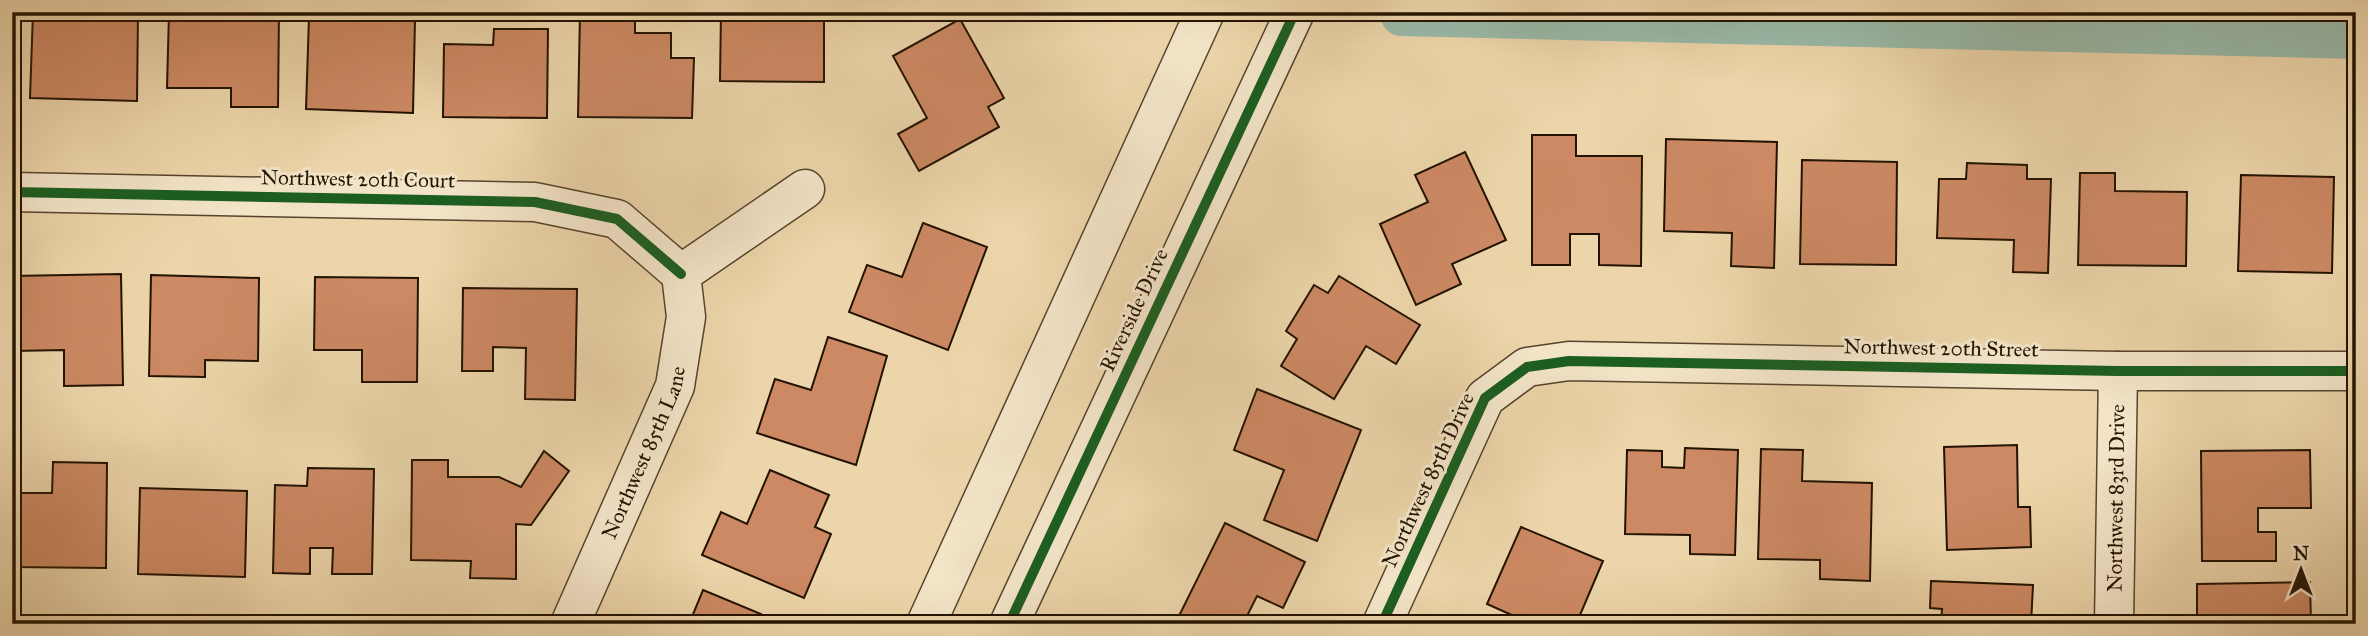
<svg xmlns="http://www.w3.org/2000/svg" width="2368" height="636" font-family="'IM FELL Great Primer',serif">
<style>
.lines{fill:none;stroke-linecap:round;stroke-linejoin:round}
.canal{stroke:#99b9a8;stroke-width:40}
.building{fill:#cc8963;stroke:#231302;stroke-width:2}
.minor-casing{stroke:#55442c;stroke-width:41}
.minor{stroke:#f3e4c8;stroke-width:38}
.cycleway-casing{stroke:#f3e4c8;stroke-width:15}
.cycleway{stroke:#1b5e20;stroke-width:10}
.labels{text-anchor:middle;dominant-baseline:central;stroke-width:6;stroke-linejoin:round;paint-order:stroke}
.street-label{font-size:21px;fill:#231302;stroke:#f3e4c8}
</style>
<rect width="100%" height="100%" fill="#ecd5aa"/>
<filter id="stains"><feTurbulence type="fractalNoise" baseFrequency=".00286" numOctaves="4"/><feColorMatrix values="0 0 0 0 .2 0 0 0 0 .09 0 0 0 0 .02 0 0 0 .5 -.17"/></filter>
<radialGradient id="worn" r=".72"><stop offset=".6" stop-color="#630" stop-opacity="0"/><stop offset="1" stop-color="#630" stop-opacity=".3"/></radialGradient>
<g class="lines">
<path class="canal" d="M1401,16L2356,39"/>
</g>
<g class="building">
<path d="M33,12H138L137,101L30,98Z"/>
<path d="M169,12H279L278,107H231V88H167Z"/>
<path d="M580,12H635V33H671V58H694L692,118L578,117Z"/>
<path d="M721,12H824V82L720,81Z"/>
<path d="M309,17L415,20L413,113L306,109Z"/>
<path d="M960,19L1004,98L988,107L999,127L919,171L898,134L927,118L893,56Z"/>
<path d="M494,29H548L547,118L443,117L444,44L493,45Z"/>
<path d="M1532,135H1576V156H1642L1641,266L1599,265V234H1570V265H1532Z"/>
<path d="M1666,139L1777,142L1774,268L1731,266L1732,233L1664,231Z"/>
<path d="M1465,152L1506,240L1452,264L1461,284L1416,305L1380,224L1428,202L1415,175Z"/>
<path d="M1802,160L1897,162L1896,265L1800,264Z"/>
<path d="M1967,163L2027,165V179H2051L2048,273L2013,272L2014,240L1937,238L1939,179H1966Z"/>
<path d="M2080,173H2115V191L2187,192L2186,266L2078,265Z"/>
<path d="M2241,175L2334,177L2332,273L2238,271Z"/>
<path d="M923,223L987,247L948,350L849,312L867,265L902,277Z"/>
<path d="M121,274L123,385L64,386V350L13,351L12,276Z"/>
<path d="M151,275L259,278L258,361L205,360V377L149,376Z"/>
<path d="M1339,276L1420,325L1396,364L1366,346L1334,399L1281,366L1297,339L1286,331L1314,285L1328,293Z"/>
<path d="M315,277L418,278L417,382H362V350H314Z"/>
<path d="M463,288L577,289L575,400L525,399L526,348L493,347V371H462Z"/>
<path d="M828,337L887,356L856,465L757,433L775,379L811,390Z"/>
<path d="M1257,389L1361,430L1317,541L1264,520L1284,470L1234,450Z"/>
<path d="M2017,445L2018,507H2030L2031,547L1947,550L1944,447Z"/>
<path d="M1685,448L1738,450L1735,555L1690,554V535L1625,534L1627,450L1662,451V467L1684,468Z"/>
<path d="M1761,449L1803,450L1802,481L1872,483L1870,581L1820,579V560L1758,559Z"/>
<path d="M2310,450L2311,508H2258V532H2276V561H2202L2201,451Z"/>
<path d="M544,451L569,471L531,525L516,524V579L470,578L471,561L411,560L412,460H448V477H499L521,487Z"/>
<path d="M53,462L107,463L106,568L12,567V493H52Z"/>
<path d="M308,468L374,469L372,574H332L333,548H310V574L273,573L275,485L307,486Z"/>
<path d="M770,470L829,495L815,527L831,534L804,598L702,555L721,512L747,524Z"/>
<path d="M140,488L247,491L245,577L138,574Z"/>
<path d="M1225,523L1305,562L1283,608L1257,596L1243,624H1175Z"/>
<path d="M1521,527L1603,561L1580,615L1600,624H1532L1487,604Z"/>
<path d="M1931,581L2033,585L2031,624H1941L1942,609L1930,608Z"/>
<path d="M2310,582L2311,624H2197V584Z"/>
<path d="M703,590L761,614L758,624H689Z"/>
</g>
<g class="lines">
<g class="minor-casing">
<g id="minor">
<path d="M12,192L535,202L617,219L681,274"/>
<path d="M681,274L805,189"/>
<path id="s1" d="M570,624L675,386L686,317L681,274"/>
<path d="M926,624L1205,12"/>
<path d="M1009,624L1295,12"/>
<path d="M1382,624L1485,398L1527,367L1569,361L2118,371H2356"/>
<path id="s2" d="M2114,624L2118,371"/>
</g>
</g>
<use href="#minor" class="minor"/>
<g class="cycleway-casing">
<g id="cycleway">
<path d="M12,192L535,202L617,219L681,274"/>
<path d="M1009,624L1295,12"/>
<path d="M1382,624L1485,398L1527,367L1569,361L2118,371H2356"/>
</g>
</g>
<use href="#cycleway" class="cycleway"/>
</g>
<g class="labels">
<g class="street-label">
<text transform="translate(358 179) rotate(1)">Northwest 20th Court</text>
<text transform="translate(1134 310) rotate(-65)">Riverside Drive</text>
<text transform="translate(1941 348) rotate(1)">Northwest 20th Street</text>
<text stroke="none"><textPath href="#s1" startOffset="187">Northwest 85th Lane</textPath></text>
<text transform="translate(1428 480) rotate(-65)">Northwest 85th Drive</text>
<text stroke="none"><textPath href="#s2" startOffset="126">Northwest 83rd Drive</textPath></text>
</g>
</g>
<rect width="2368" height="636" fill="none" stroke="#ecd5aa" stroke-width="42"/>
<rect x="14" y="14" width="2340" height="608" fill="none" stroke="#231302" stroke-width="3.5"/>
<rect x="21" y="21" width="2326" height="594" fill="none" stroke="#231302" stroke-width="2"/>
<g transform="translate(2301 570)" stroke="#f3e4c8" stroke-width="5" paint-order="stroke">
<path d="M0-5L12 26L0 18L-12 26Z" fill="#231302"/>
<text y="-10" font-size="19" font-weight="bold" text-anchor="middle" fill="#231302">N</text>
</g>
<rect width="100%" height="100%" filter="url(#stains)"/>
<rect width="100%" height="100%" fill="url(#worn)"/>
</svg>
